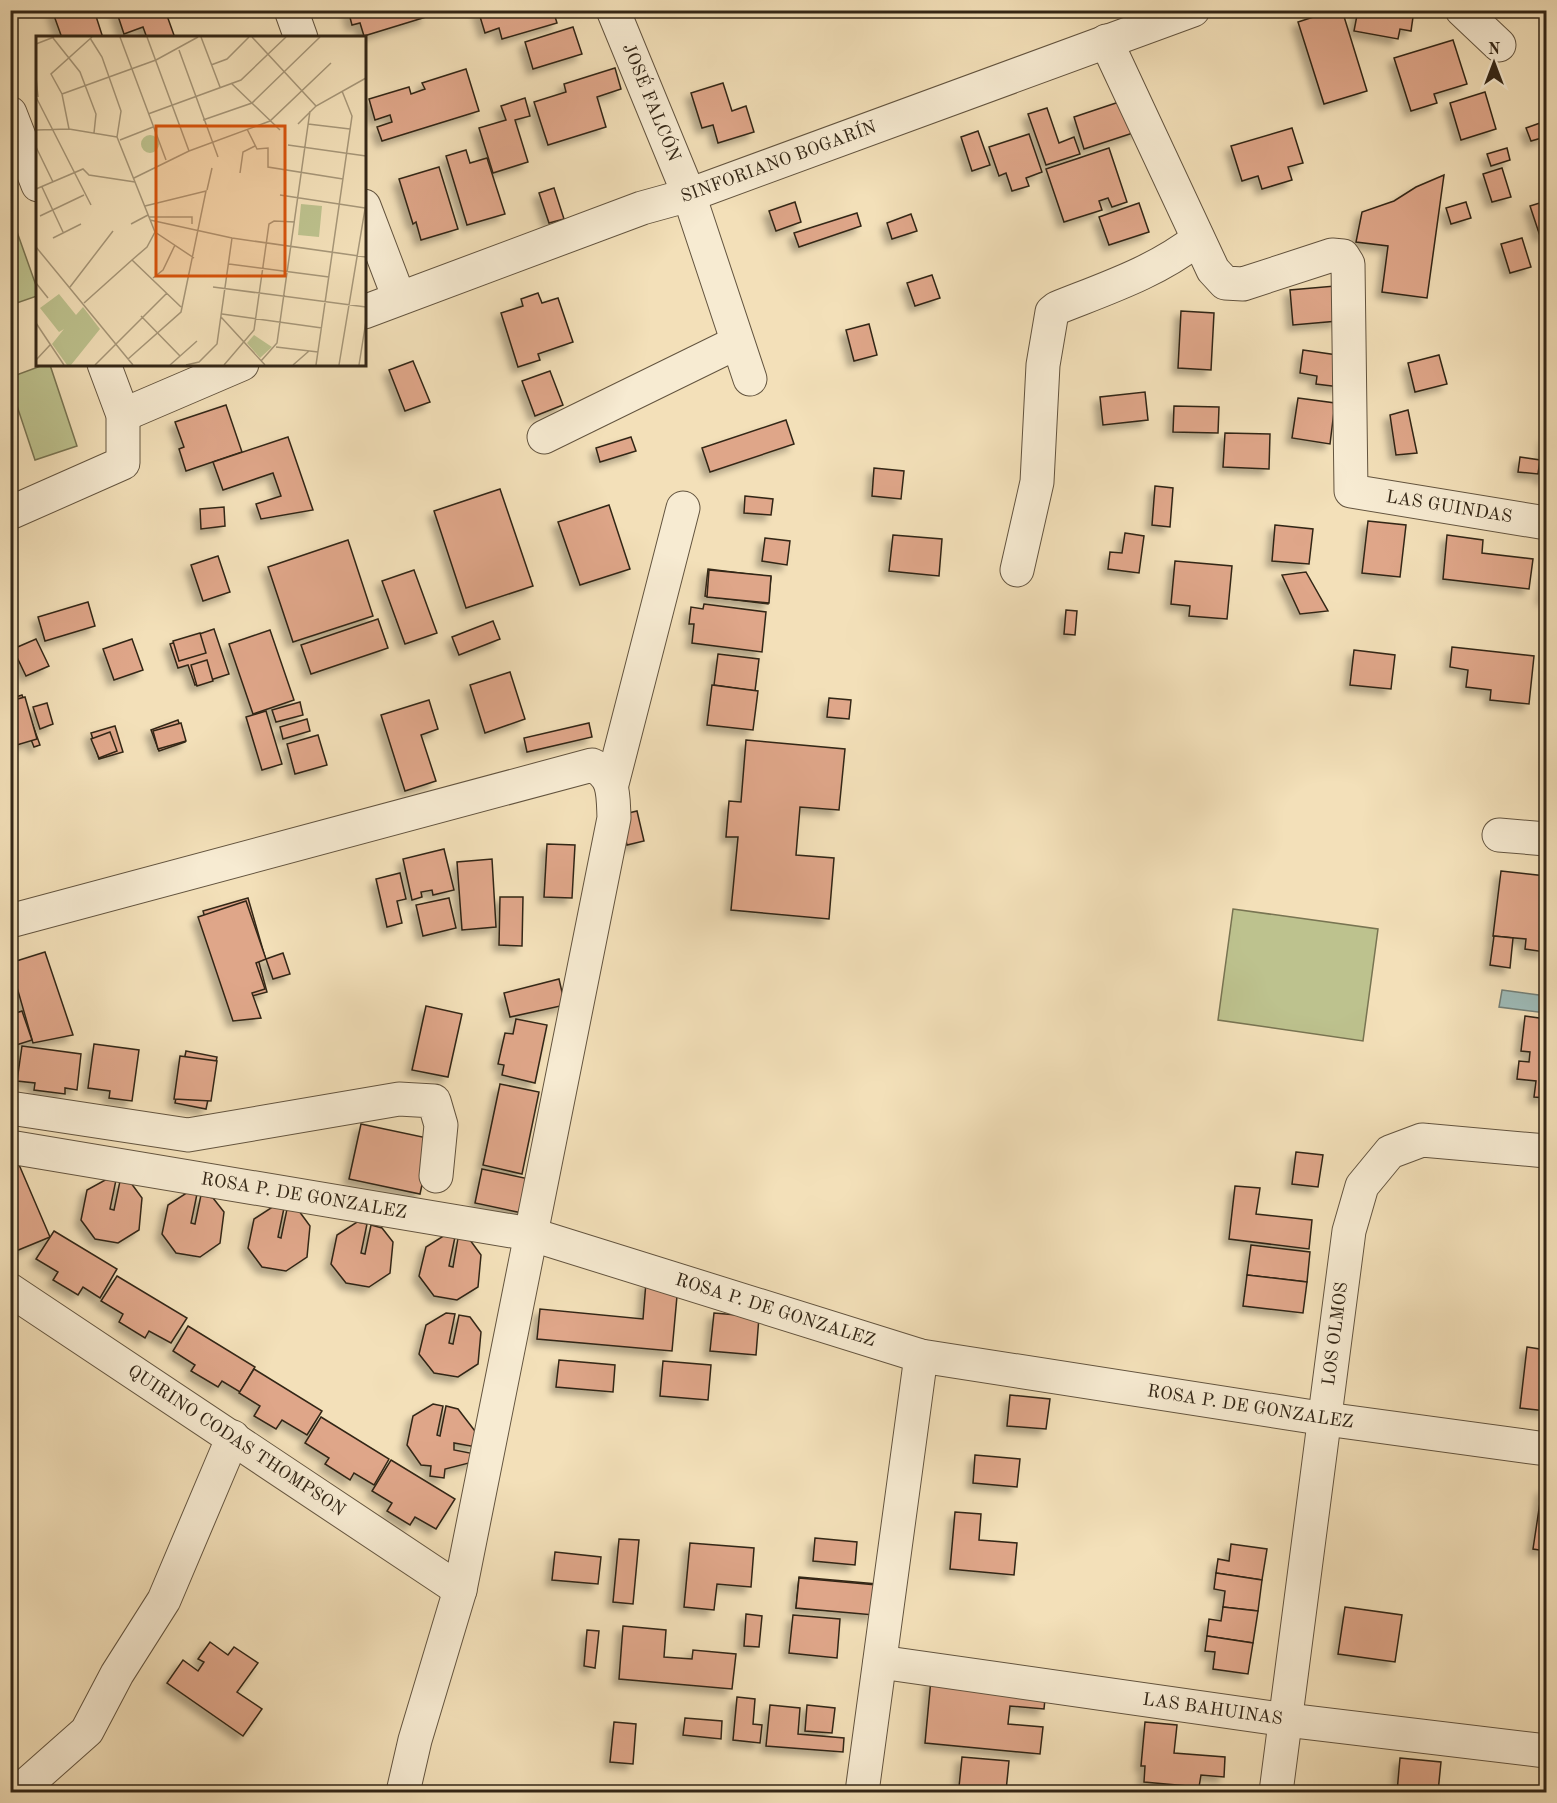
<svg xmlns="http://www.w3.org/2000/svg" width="1557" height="1803" font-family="'Old Standard TT',serif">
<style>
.green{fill:#bdc28e;stroke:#787452;stroke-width:1.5}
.water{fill:#9ebbb8;stroke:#737f77;stroke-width:1.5}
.building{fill:#dfa689;stroke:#332616;stroke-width:1.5;filter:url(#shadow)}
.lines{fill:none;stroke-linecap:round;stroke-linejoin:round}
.minor-casing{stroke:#63543f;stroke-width:35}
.minor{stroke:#f7ebd2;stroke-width:33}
.labels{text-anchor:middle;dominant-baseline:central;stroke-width:6;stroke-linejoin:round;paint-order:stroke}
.street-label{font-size:18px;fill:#332616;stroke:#f7ebd2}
.inset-road{fill:none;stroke:#a69678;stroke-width:1.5}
.view{fill:#d6540d;fill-opacity:0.15;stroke:#d6540d;stroke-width:3}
.inset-edge{fill:none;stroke:#332616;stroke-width:3}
</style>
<defs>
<filter id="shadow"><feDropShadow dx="-5.5" dy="5.5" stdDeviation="3" flood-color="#0004"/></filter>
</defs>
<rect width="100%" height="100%" fill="#f3e0b9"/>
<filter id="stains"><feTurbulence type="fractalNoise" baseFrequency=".00333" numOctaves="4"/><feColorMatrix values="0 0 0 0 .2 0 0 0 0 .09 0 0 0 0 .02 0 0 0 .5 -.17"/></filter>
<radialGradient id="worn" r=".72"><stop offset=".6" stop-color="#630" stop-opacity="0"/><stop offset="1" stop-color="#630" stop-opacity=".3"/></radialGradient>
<g class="green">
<path d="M11,215L38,291L37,296L11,305Z"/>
<path d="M46,364L50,365L77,446L35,460L11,388V377Z"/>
<path d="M1233,909L1378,929L1363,1041L1218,1020Z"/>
</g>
<path class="water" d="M1502,990L1546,996V1013L1499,1007Z"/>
<g class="building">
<path d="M52,10H94L103,38H62Z"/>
<path d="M116,10H165L175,38H147L143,27L124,34Z"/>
<path d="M348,10H423L426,17L364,36L360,23L352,25Z"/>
<path d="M478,10H553L557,23L502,39L499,28L485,33Z"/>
<path d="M1335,10H1342L1367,91L1324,104L1298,22Z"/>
<path d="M1358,10H1414L1411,31L1400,29L1398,39L1354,31Z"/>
<path d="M573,27L582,54L533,69L525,42Z"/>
<path d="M1453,40L1467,84L1434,94L1437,103L1411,111L1394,58Z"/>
<path d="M615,68L621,89L597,97L606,127L548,145L534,102L566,92L564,84Z"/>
<path d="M466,69L479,111L382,141L377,127L392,122L390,115L375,120L369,99L409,87L411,94L425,89L422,83Z"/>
<path d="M723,83L732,111L746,106L754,132L718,143L713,125L702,128L691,93Z"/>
<path d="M1485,92L1496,129L1461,140L1450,103Z"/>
<path d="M525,98L530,116L515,120L528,162L493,173L479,128L506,120L501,106Z"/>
<path d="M1128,99L1139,131L1084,149L1074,117Z"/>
<path d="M1047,108L1059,143L1074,137L1080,154L1046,165L1028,114Z"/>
<path d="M1540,123L1545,137L1531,141L1526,128Z"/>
<path d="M1292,128L1303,163L1288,167L1292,180L1262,189L1258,176L1242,181L1231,146Z"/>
<path d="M978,131L990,165L972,171L961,137Z"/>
<path d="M1029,134L1042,172L1026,178L1029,186L1012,191L1006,173L999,176L989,147Z"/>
<path d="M1109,148L1127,202L1112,207L1108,198L1099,201L1102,210L1064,222L1046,169Z"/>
<path d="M1507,148L1510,160L1491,166L1487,154Z"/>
<path d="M466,150L470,163L487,158L505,214L467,225L446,156Z"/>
<path d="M439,167L458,229L421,240L416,222L413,224L399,179Z"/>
<path d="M1502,168L1511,197L1492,202L1483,174Z"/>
<path d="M1444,175L1427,298L1382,292L1388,246L1356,242L1362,212L1394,201L1416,187Z"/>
<path d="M554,188L564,219L549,223L539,193Z"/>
<path d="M1546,201V234L1540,236L1530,206Z"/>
<path d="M795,202L801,222L776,231L769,211Z"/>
<path d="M1466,202L1471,218L1451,224L1446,208Z"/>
<path d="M1139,203L1149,232L1109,245L1099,217Z"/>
<path d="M857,213L861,226L799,247L794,233Z"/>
<path d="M911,214L917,231L892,239L887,223Z"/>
<path d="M1522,238L1531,267L1510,273L1501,244Z"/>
<path d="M932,275L940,298L915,306L907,283Z"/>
<path d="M1335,286L1338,321L1293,325L1290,290Z"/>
<path d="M538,293L542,303L558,298L573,342L538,354L540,360L518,367L501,313L523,306L521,299Z"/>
<path d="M1181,311L1214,313L1211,370L1178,368Z"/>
<path d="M869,324L877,355L854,361L846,330Z"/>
<path d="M1303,350L1344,356L1340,387L1316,384L1317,376L1300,373Z"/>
<path d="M1439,355L1447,384L1415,392L1408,363Z"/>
<path d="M413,361L430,402L405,411L389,370Z"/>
<path d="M550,371L563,405L535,416L522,381Z"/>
<path d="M1145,392L1148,420L1103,425L1100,397Z"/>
<path d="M1298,398L1335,403L1330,444L1292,438Z"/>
<path d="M226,405L242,452L186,471L179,449L184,447L175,422Z"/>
<path d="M1174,406L1219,407L1218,433L1173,432Z"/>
<path d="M1408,410L1417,453L1396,455L1390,415Z"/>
<path d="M786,420L794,444L710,472L702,448Z"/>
<path d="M1225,433L1270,434L1269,469L1223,467Z"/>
<path d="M288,437L313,510L261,519L256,504L281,496L273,473L223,490L213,462Z"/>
<path d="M631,437L636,451L600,462L596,448Z"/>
<path d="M1545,437H1546V479L1540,478Z"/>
<path d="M1520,457L1540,460L1538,474L1518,472Z"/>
<path d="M874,468L904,471L901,499L872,496Z"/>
<path d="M1155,486L1173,488L1170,527L1152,525Z"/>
<path d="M500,489L533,586L466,608L434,511Z"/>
<path d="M745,496L773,499L771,515L744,513Z"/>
<path d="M609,505L630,569L580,585L558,522Z"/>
<path d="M224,507L225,526L201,529L200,509Z"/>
<path d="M1368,521L1406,525L1400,577L1362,573Z"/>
<path d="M1275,525L1313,529L1309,564L1272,561Z"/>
<path d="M1125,533L1144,536L1139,573L1108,569L1110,552L1122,553Z"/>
<path d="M893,535L942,539L939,576L889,571Z"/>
<path d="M1447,535L1483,540L1482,553L1533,559L1529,589L1443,579Z"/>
<path d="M765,538L790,541L787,565L762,561Z"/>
<path d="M348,540L373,616L293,642L268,567Z"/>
<path d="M218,556L230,592L203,601L191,565Z"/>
<path d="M1175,561L1232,566L1227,619L1189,616L1190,606L1171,604Z"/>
<path d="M708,569L771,577L768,604L705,596Z"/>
<path d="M414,570L437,633L405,644L382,581Z"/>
<path d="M709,570L771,576L769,603L707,597Z"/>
<path d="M1546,571V599H1542Z"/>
<path d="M1306,572L1328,611L1300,614L1282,575Z"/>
<path d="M88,602L95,626L45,641L38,617Z"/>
<path d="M704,604L766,612L762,652L692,643L694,624H689L691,607L703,609Z"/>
<path d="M1066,610L1077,611L1075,635L1064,634Z"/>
<path d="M378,619L388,648L311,674L301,645Z"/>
<path d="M493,621L500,639L459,655L452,637Z"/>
<path d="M214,629L229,674L195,685L188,665L178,668L170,644Z"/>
<path d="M270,630L294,700L253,714L229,644Z"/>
<path d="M200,633L206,653L179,661L173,641Z"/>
<path d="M36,639L49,666L26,676L13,649Z"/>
<path d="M132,639L143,670L114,680L103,649Z"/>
<path d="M1452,647L1534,656L1529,704L1490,700L1491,690L1466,687L1468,670L1450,667Z"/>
<path d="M1354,650L1395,655L1391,689L1350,685Z"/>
<path d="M718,654L759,659L755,691L714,685Z"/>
<path d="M207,660L213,681L197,686L191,665Z"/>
<path d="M510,672L525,719L485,733L470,685Z"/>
<path d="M712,685L758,691L753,730L707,725Z"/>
<path d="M22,695L40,745L34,747L30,737L10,744V699Z"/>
<path d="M25,697L37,739L10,747V701Z"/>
<path d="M829,698L851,700L849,719L827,717Z"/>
<path d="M429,700L438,729L421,735L436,781L405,791L381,715Z"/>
<path d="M300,702L303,715L276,722L272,710Z"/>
<path d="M47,703L53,724L40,729L33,707Z"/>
<path d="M266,711L282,764L262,770L246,717Z"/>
<path d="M307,719L310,731L283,739L280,727Z"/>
<path d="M178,720L185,742L159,751L151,730Z"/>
<path d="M181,723L186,741L158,749L153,731Z"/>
<path d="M589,723L592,737L527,752L524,738Z"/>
<path d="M115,726L123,752L99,759L91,733Z"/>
<path d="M110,732L117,751L99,758L91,739Z"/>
<path d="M318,735L327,765L295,774L287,744Z"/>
<path d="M746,740L845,749L839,810L800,807L796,855L834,858L829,919L731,910L738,837H726L729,801L741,802Z"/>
<path d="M637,811L644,841L627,845L620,815Z"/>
<path d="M547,844L575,845L572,898L544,897Z"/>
<path d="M444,849L454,890L433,895L432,890L421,892L422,897L412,900L403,859Z"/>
<path d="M492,859L496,927L462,930L457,862Z"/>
<path d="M1501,871L1546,876L1545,952L1525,949L1526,939L1493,936Z"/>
<path d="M400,873L406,899L397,901L402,923L387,927L376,879Z"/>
<path d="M500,897H523L522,946L499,945Z"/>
<path d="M248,898L265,957L258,959L267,992L252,996L259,1018L236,1019L226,989L233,986L230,973L222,975L203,911Z"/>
<path d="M449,898L456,928L423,936L416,905Z"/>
<path d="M246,901L266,959L256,963L265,989L252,993L261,1018L233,1021L198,917Z"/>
<path d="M1494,936L1513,938L1510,968L1490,965Z"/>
<path d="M45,952L73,1035L33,1043L10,963Z"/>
<path d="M283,953L290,974L273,979L266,959Z"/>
<path d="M559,979L565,1005L510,1017L504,993Z"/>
<path d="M426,1006L462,1014L448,1077L412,1070Z"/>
<path d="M22,1011L32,1040L10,1047V1015Z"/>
<path d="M1525,1016L1546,1019V1098L1534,1097L1536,1081L1517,1079L1519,1061L1529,1062L1530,1052L1521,1051Z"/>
<path d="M516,1019L547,1025L535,1083L502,1075L504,1065L498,1064L505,1033L513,1034Z"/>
<path d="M94,1044L139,1050L132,1101L109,1098L110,1091L88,1088Z"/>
<path d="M22,1046L81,1054L77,1090L65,1088V1094L34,1090L35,1083L17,1081Z"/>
<path d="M186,1051L217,1057L206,1109L175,1103Z"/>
<path d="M180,1056L217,1061L211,1101L174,1099Z"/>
<path d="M500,1084L539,1092L522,1174L483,1165Z"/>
<path d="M361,1124L432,1139L420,1194L349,1179Z"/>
<path d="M1296,1152L1323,1155L1318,1187L1292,1184Z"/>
<path d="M17,1160L50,1237L16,1251L10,1238V1162Z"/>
<path d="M482,1169L534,1180L527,1214L475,1203Z"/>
<path d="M107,1179L116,1180L110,1209L114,1210L120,1181L131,1183L142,1198L139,1230L118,1243L95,1239L81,1220L87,1190Z"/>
<path d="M1235,1186L1260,1188L1256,1214L1312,1220L1309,1249L1229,1239Z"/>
<path d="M188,1192L197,1194L191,1223L195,1224L201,1195L213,1198L224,1212L220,1243L200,1257L176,1253L162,1234L168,1205Z"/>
<path d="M274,1206L284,1208L278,1237L281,1238L287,1209L299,1211L310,1226L307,1257L286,1271L262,1267L248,1248L254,1219Z"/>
<path d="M357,1222L367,1224L361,1253L365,1254L371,1225L382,1228L393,1242L390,1273L369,1287L346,1283L331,1264L337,1235Z"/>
<path d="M54,1231L117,1269L100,1298L83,1287L78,1295L53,1280L58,1272L36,1259Z"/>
<path d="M445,1235L455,1237L449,1266L453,1267L458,1238L470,1240L481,1255L478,1287L457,1300L434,1296L419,1276L426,1247Z"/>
<path d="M1251,1245L1310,1252L1307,1282L1247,1275Z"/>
<path d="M1247,1275L1307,1282L1303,1313L1243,1306Z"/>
<path d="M117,1276L187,1318L171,1343L149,1331L145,1338L119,1322L123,1314L101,1301Z"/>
<path d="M646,1282L678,1285L672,1351L537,1339L540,1309L643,1319Z"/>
<path d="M446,1313L455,1314L449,1343L453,1344L459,1315L470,1317L481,1332L478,1364L458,1377L434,1373L419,1354L426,1325Z"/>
<path d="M714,1313L759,1317L756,1355L710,1351Z"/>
<path d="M188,1326L255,1367L240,1392L222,1381L218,1387L191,1371L195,1365L173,1351Z"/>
<path d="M1527,1347L1546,1350L1544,1383H1546V1411L1520,1408Z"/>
<path d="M559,1360L615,1365L613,1392L556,1387Z"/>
<path d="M663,1361L711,1365L708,1400L660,1396Z"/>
<path d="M254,1369L322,1411L307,1435L282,1420L276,1429L254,1416L260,1406L239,1393Z"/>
<path d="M1010,1395L1050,1399L1046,1429L1007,1426Z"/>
<path d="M433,1404L443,1406L437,1435L440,1436L446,1406L458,1409L478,1435L476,1447L454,1443V1450L475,1454L473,1462L445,1469L444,1478L430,1476L431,1466L421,1465L407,1445L413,1416Z"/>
<path d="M321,1417L389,1459L374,1485L354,1473L350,1480L325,1464L329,1458L305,1443Z"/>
<path d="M975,1455L1020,1459L1017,1487L973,1483Z"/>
<path d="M391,1460L455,1499L436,1529L415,1517L410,1525L387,1511L392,1503L372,1491Z"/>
<path d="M1546,1488V1551L1533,1549L1542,1489Z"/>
<path d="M955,1512L981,1514L979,1540L1017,1543L1014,1575L950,1569Z"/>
<path d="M815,1538L857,1542L855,1565L813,1561Z"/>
<path d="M619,1539L639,1540L633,1604L613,1602Z"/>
<path d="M690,1543L754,1548L751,1587L717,1584L714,1610L684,1607Z"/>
<path d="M1231,1544L1267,1549L1262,1580L1216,1573L1218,1559L1229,1561Z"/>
<path d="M555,1552L601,1557L598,1584L552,1580Z"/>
<path d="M1216,1573L1262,1580L1258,1611L1223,1607L1225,1591L1214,1589Z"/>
<path d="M799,1577L877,1584L875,1614L796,1608Z"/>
<path d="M799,1578L877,1585L874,1615L796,1608Z"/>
<path d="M1223,1607L1258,1611L1253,1643L1207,1636L1209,1619L1221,1621Z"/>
<path d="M1345,1607L1402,1615L1395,1662L1338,1654Z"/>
<path d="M746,1614L762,1616L759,1647L744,1646Z"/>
<path d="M793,1615L840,1619L837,1658L789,1653Z"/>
<path d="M623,1626L666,1630L664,1657L692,1659L693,1650L736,1654L732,1689L619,1679Z"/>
<path d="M587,1630L599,1631L595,1668L584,1666Z"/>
<path d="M1207,1636L1253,1643L1248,1674L1213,1669L1215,1652L1205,1651Z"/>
<path d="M210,1642L228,1655L234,1647L258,1663L237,1692L262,1709L243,1736L167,1683L183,1660L198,1671L204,1662L198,1659Z"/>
<path d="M931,1679L1046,1689L1044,1709L1010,1706L1008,1724L1043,1727L1040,1754L925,1743Z"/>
<path d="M737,1697L755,1699L753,1724L762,1725L760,1743L733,1740Z"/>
<path d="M770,1705L800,1708L798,1734L844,1738L843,1752L766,1746Z"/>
<path d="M807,1705L835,1708L832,1733L805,1731Z"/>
<path d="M685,1718L722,1721L721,1739L683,1735Z"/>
<path d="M614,1722L636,1724L633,1764L610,1762Z"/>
<path d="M1145,1722L1177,1725L1174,1753L1225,1757L1224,1777L1201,1775L1199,1787L1144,1782L1145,1766H1141Z"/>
<path d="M962,1757L1009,1761L1006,1791L959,1787Z"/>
<path d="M1400,1758L1441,1762L1438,1792H1397Z"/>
<path d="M1173,1788L1227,1792H1173Z"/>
</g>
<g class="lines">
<g class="minor-casing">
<g id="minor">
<path d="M291,10L301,38"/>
<path id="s1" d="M613,10L689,195L750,379"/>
<path d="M1462,10L1499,45"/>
<path id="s2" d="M1106,41L1213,270L1225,283L1243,284L1332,255L1343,256L1348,264L1351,491L1546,523"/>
<path d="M10,113L38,185"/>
<path d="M364,206L399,298"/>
<path id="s3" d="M364,312L642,208L689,195L1193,10"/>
<path d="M123,415L242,364"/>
<path d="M544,437L736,343"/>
<path d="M10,513L123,463V415L104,364"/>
<path d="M1017,570L1037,482L1043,365L1052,312L1057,308C1107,288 1156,272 1198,239"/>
<path d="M612,784L683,508"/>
<path d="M1499,835L1546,839"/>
<path d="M10,921L592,765C615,775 613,795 614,818L460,1590L415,1740L403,1792"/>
<path d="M10,1108L188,1135L399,1099L434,1101L441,1125L436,1176"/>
<path id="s4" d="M10,1147L530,1234L921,1356L1326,1419L1546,1449"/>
<path id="s5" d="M10,1290L460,1590"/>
<path id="s6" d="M880,1662L1287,1720L1546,1751"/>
<path d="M18,1792L87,1731L117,1674L164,1600L233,1437"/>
<path d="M862,1792L921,1356"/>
<path id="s7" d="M1276,1792L1349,1231L1362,1186L1390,1152L1422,1140L1546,1151"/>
</g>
</g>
<use href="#minor" class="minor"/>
</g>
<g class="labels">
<g class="street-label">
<text stroke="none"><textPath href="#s1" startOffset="100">JOSÉ FALCÓN</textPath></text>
<text stroke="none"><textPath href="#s3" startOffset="441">SINFORIANO BOGARÍN</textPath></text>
<text stroke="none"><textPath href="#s2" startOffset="729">LAS GUINDAS</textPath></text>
<text stroke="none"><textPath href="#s4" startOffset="298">ROSA P. DE GONZALEZ</textPath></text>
<text stroke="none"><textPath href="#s4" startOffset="784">ROSA P. DE GONZALEZ</textPath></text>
<text stroke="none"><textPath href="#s7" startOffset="462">LOS OLMOS</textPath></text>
<text stroke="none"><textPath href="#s4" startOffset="1270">ROSA P. DE GONZALEZ</textPath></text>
<text stroke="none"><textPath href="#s5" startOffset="272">QUIRINO CODAS THOMPSON</textPath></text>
<text stroke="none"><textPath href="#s6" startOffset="336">LAS BAHUINAS</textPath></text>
</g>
</g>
<g transform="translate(36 36)">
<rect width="330" height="330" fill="#f3e0b9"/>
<path d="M105 108a9 9 0 1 1 18 0a9 9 0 1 1-18 0ZM265,168L286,170L283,201L262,199ZM23,258L40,279L47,271L64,293L35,329H31L16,308L28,293L23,296L4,272ZM218,299L236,311L224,322L211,307Z" fill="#bdc28e"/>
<path class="inset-road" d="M84,1L130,124M111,1L153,115M165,1L184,51M216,1L280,70M17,2L44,36L60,78L58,97M54,2L66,21L85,75L81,101M0,8L18,1M143,14L182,121M175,29L191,23L213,1M0,41L2,61M195,47L244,94M26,58L120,24L162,1M0,61L55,169M112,78L205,44L250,1M167,84L216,67L284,1M262,88L280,70L330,42M272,88L314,93M33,93L26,58L15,38L56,1M211,93L221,113L232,112V131L307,143M0,94L33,93L81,101M81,101L119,196L158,222M84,104L117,91M252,109L330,120M0,111L17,146M204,137L207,116L219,110M98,142L153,115L234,85L295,27M6,151L27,196M0,153L47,133L53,139L99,146M171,154L176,132M244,159L329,172M4,180L48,159M113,181H156V188M114,184L196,202L330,221M95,188L112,179M17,202L45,188M0,211L97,329M96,224L111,211L119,196M193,228L293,241M117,242L127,234L139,209M0,247L12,262M34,251L77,195M177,251L330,271M48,267L96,224L145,271M186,278L286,292M105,280L144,320M185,281L229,329M0,287L28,329M240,311L282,316M92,323L145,276L170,155L109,170M0,324L14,309M225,325L241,307L274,75M59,329L131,257M134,329L161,305M150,329L163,326L181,308L196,202M188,329L218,294L233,188L238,185L259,186M257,329L273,315M280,329L316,80L306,55M303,329L330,167M323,329L330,285"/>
<path class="view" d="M120,90H249V240H120Z"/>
<rect width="330" height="330" class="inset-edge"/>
</g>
<rect width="1557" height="1803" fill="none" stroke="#f3e0b9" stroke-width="36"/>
<rect x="12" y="12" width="1533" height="1779" fill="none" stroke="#332616" stroke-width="3"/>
<rect x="18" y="18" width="1521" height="1767" fill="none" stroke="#332616" stroke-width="1.5"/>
<g transform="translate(1494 63)" stroke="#f7ebd2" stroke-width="4.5" paint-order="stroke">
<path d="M0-4.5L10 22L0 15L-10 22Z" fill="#332616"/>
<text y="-9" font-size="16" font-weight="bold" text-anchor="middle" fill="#332616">N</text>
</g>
<rect width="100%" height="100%" filter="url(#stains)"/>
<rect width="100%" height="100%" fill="url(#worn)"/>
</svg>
